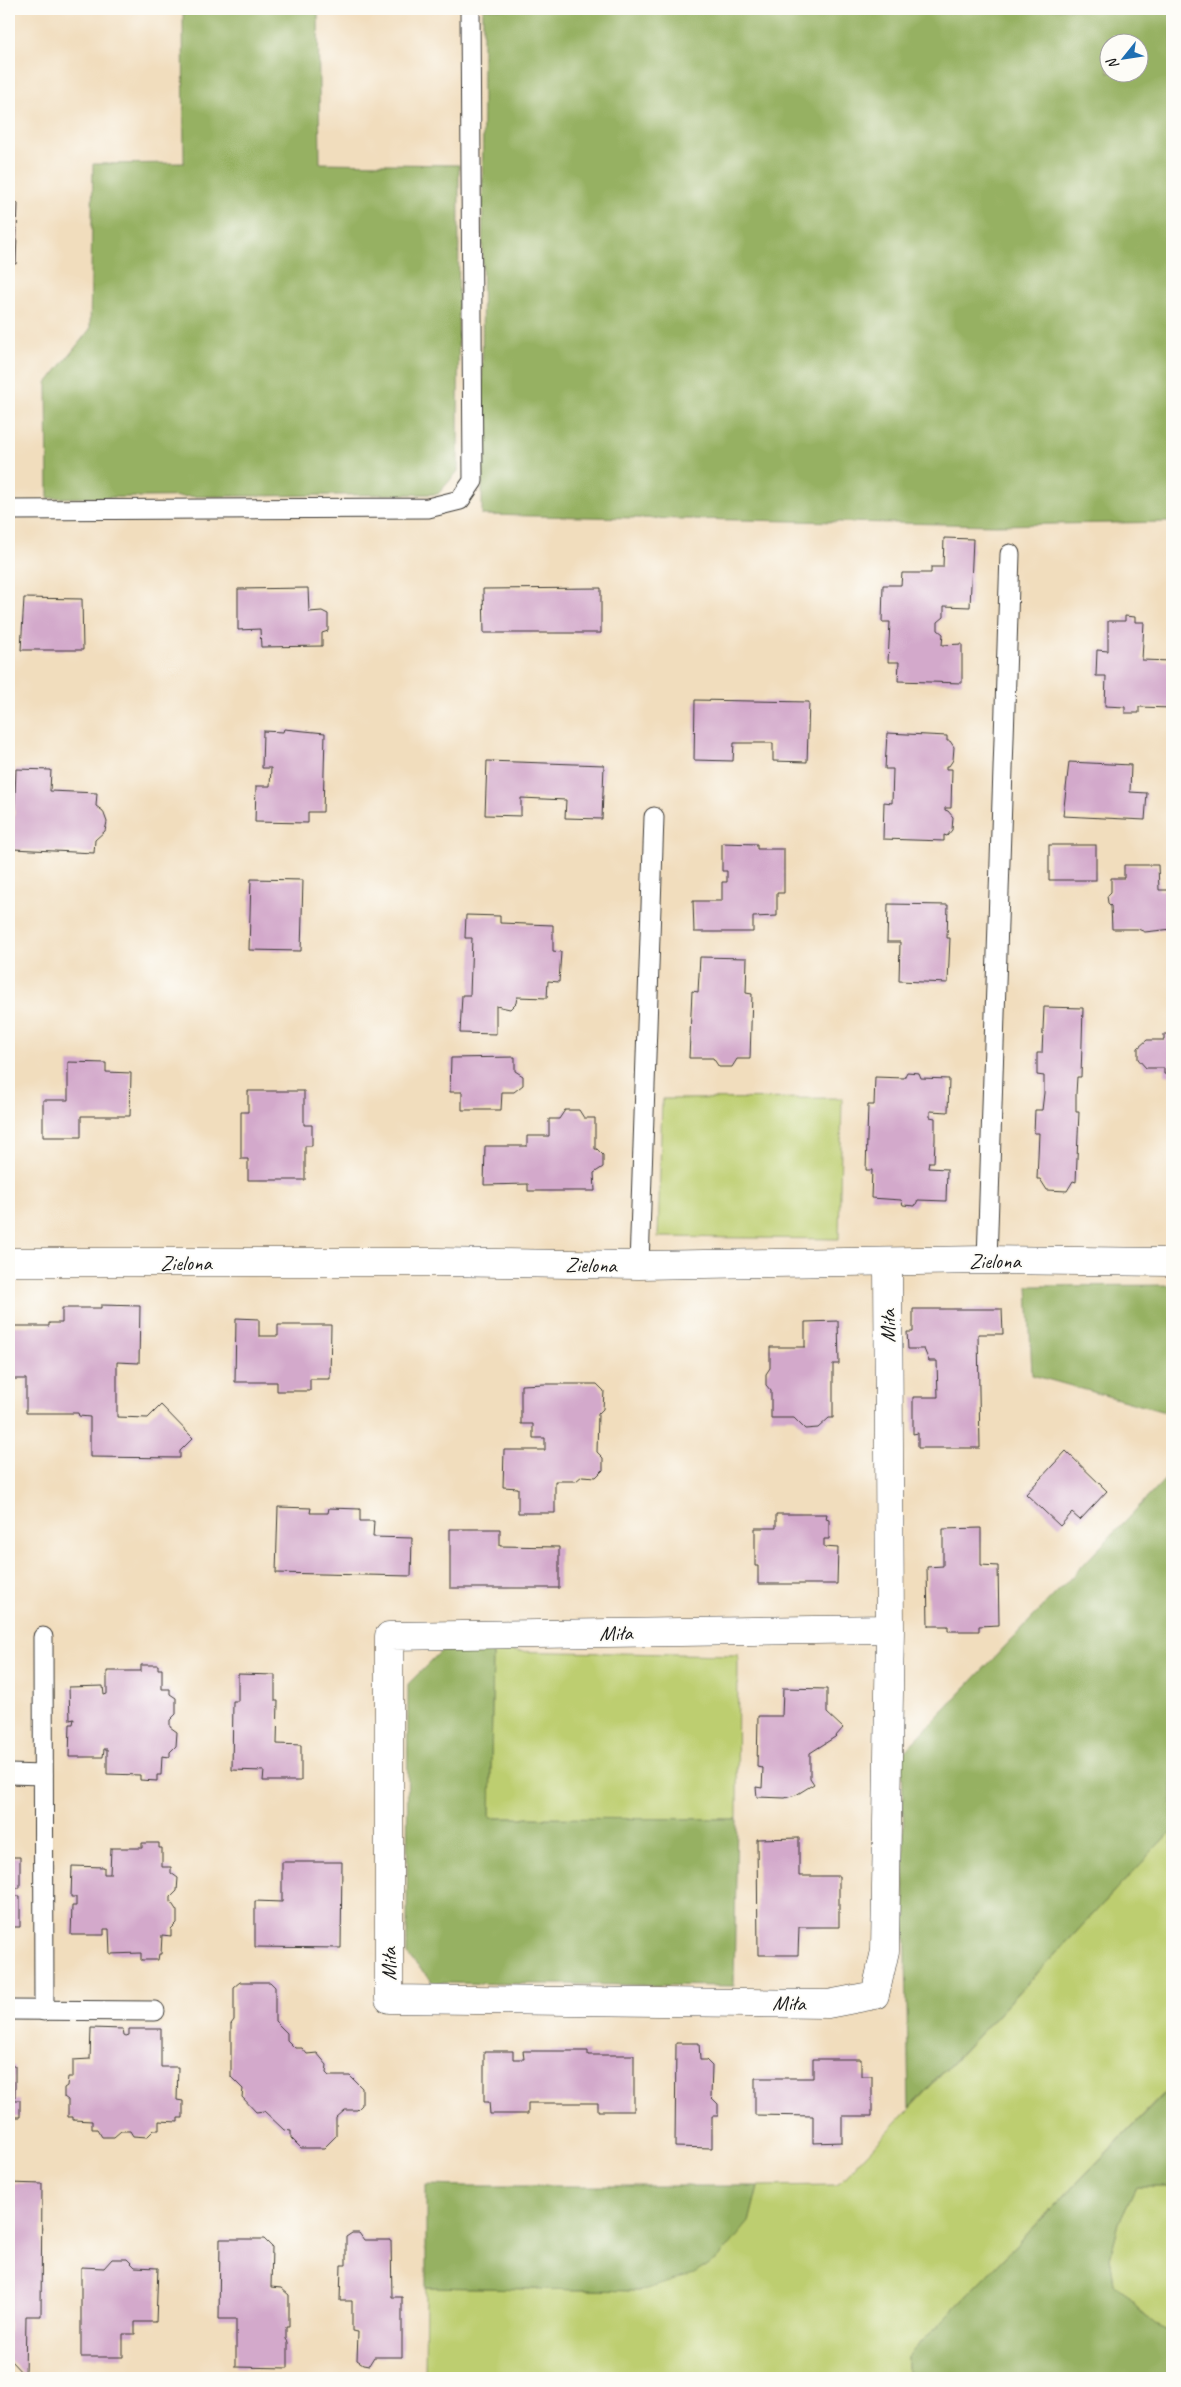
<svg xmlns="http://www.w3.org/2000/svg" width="1181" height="2387" font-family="Caveat,sans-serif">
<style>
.green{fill:#bdce70;stroke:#6c7546}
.forest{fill:#96b162;stroke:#59663f;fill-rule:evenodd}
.building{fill:#d3a9cb}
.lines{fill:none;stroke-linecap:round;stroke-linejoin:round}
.service-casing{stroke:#3c3934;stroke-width:21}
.minor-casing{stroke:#3c3934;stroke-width:29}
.service{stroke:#fff;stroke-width:19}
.minor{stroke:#fff;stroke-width:28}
.labels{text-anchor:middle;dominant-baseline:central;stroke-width:4;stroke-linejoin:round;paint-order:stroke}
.street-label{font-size:21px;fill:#1c1c1c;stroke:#fdfcf7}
</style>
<rect width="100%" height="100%" fill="#fdfcf7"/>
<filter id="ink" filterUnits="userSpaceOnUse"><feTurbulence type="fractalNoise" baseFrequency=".02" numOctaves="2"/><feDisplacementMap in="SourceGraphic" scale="10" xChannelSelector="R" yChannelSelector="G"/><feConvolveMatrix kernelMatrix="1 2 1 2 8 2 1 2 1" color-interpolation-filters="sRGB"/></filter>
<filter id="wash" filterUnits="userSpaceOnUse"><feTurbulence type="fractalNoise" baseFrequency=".0096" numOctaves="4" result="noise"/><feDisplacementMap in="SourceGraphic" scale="20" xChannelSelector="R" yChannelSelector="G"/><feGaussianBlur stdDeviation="1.12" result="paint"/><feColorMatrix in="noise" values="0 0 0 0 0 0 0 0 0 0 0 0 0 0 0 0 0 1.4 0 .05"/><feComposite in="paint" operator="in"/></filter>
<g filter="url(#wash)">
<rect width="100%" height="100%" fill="#f1ddbd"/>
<g class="green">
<path d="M842,1098L839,1239L658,1237L662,1099Z"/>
<path d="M493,1651L738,1655L737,1819L490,1818Z"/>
<path d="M1172,1831V2085L908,2356V2378H425L426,2287L640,2291L749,2222L758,2186L837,2185Z"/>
<path d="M1136,2187H1172V2333L1155,2325L1114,2283L1110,2258L1119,2223Z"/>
</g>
<g class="forest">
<path d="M183,9H318L320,163L459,165L458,471L438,494L48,498L47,383L90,329L93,164L184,163Z"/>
<path d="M483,9H1172V522L996,525L482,515ZM1108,42H1138V72H1108Z"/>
<path d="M1172,1285V1414L1032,1375L1028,1286Z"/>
<path d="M1172,1472V1831L909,2108L902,1754Z"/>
<path d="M441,1651H493L490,1818L737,1819L734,1986L434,1983L407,1955L408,1684Z"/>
<path d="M1172,2086V2187H1136L1119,2223L1110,2258L1114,2283L1155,2325L1172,2333V2378H908V2356Z"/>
<path d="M426,2185L467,2186H758L749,2222L719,2258L694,2274L640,2291L426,2287Z"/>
</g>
<g id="blocks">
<g class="building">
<path d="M9,203H18L16,264L9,263Z"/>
<path d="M944,538L973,539L970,607L944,606V617L938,622V630L943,634L942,645L962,644V683L898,681L899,662H888L890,622H882L883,585H901L902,573H931V567H943Z"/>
<path d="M308,588L309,612L322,611L328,614V631L322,633V646L261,647L260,629L238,630V589Z"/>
<path d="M601,588V633H484L483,589Z"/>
<path d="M24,598L82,599L83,650H21Z"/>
<path d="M1125,616L1135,617V622H1144L1142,660L1172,661V708L1139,707V713H1125V707L1105,706L1106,676H1096L1097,650L1108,651V621H1125Z"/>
<path d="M695,700L809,702L807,762L773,761V743H734L733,761L694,760Z"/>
<path d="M284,729L325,733L323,812H308V823L255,822L256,786H270L271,768H262L263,731L283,732Z"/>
<path d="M887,733L947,736V741H950L954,747L953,760L949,766H946V769H952L951,808H945V810L948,811L953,817L952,830L947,836L944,835V841L883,839L884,802L892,803L893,769H885Z"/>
<path d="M487,761L604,765L602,819L565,818L566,800L521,798V816L485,815Z"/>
<path d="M1069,762L1131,765L1130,792L1147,793L1145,820L1063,816Z"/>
<path d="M16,769L51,770L50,791L97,793L96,806L103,811L107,822L105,831L95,840L94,853L13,849Z"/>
<path d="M722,843L757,844V849H784V893H777V916L753,917V932H694L693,901H722V882H727V871H722Z"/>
<rect x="1049" y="845" width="47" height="35"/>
<path d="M1124,865H1158L1159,890H1172V929L1145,932L1138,929H1112L1111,906L1108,903L1107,896L1111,892V878H1124Z"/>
<path d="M251,879L303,880L301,951L249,950Z"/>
<path d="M888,904L948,905L947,938H950L948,983L899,981L900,942H887Z"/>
<path d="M466,915L500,916V923L553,925V951L561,952L559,982L548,981L547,998L517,997L516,1003L510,1009L496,1006V1034L460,1033L462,995H470L472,938H465Z"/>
<path d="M700,957L747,958L746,993L752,994L750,1059H737L732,1067H719L713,1058H689L692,991L698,992Z"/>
<path d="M1044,1007L1083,1008L1081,1077H1077L1076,1094V1112H1079L1076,1182L1073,1181L1067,1191L1047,1190L1040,1179H1037L1039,1133H1034L1035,1110H1042L1044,1093V1076L1037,1075V1053H1042Z"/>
<path d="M1164,1034H1172V1075L1164,1074V1068H1146L1138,1059V1048L1147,1040H1164Z"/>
<path d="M515,1057V1071L523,1076V1085L514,1092H502L501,1110H462V1092H450L451,1058Z"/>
<path d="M68,1062L106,1063V1072L131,1073L130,1116H81V1137H43V1100H68Z"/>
<path d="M907,1072L919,1073L921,1078L949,1079L948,1112L930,1111V1117L935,1118V1140L934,1162H929L928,1168L947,1169L946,1201L918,1200L915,1206L903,1205L901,1200L871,1198L872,1170H866L868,1105H874L875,1077L904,1078Z"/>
<path d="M248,1091H304V1125H312V1146H305V1180H248V1159H241V1112H248Z"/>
<path d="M565,1110H579L584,1118H595V1149H597L603,1155V1167L594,1173L595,1191H528V1184L484,1185L485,1146H527V1136H549V1119H559Z"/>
<path d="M101,1305L140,1306L139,1363L117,1362V1417L148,1418L161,1405L193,1438L180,1451V1458L90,1457V1417L79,1416L78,1413H26V1379H9V1326H49V1323H62V1308H101Z"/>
<path d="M913,1309H1002L1003,1334H978L980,1448H918V1433L913,1434V1397H938L937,1361H929L924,1349H908L907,1332H913Z"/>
<path d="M236,1318L259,1319V1336H278V1325H331L330,1379H310V1391H277V1382H235Z"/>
<path d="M838,1321L839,1364H833V1418H829L818,1428L805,1429L794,1418H771V1391L766,1385V1374L770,1368V1347H805V1322Z"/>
<path d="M545,1384H597L604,1391L603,1409L598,1414L597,1452L603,1458V1470L596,1477L582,1476L576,1481H555V1513H518V1488L503,1487L504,1450H545V1438H533V1424H521V1385Z"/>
<path d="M1066,1451L1107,1491L1080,1520L1072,1513L1060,1526L1026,1494Z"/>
<path d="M278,1507L311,1508L310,1513H328L329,1508L360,1509V1521H374L373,1537L412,1538L411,1576L276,1573Z"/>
<path d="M776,1514H827L826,1519L829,1520V1539H824V1547L838,1548L837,1584H758V1566H755V1528H776Z"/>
<path d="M981,1528V1565L998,1566L999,1625L979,1626V1631H948V1626H928L927,1567L943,1566V1529Z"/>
<path d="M450,1529H500V1546L559,1547V1588H450Z"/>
<path d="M141,1665H158V1669H162V1689H170V1694L176,1698V1714L170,1720V1727L177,1732L176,1746L170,1752V1757L162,1756L161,1775H157V1781L140,1780V1775L107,1774V1749H104L103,1757H69L70,1724H73L74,1719L70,1720L69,1687L103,1686L104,1695L107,1694V1671H141Z"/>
<path d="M238,1674L275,1675V1701H278L277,1744L301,1745V1781H263L264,1771L232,1770L233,1701H238Z"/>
<path d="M783,1688L827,1689V1713L843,1728L835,1737L810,1753V1778L814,1784L796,1795L785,1798L757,1797L756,1787L762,1788L763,1768L757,1767L758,1716H782Z"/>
<path d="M799,1838V1876H839V1927H799L798,1955H758L757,1839Z"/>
<path d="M142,1843H159V1848H162V1867H171V1873L178,1878L177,1891L171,1897V1902L177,1911V1923L171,1929V1936L162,1935L161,1954H159L158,1960H141V1953L110,1954L109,1929H104V1935H71L72,1906H76V1897H71L72,1866L104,1867V1874H110L111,1848H142Z"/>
<path d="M9,1857H20V1888H16L15,1892L16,1896H20V1927H9Z"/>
<path d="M282,1862H342L341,1948L255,1947V1901L282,1902Z"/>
<path d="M240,1982H270L275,1987V2021L287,2033V2040L295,2048H302L307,2054L317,2053L327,2065L326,2073L329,2076H350L362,2088V2105L357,2110H345L336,2118V2136L324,2148H301L291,2138V2131L284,2130L264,2111L256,2112L242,2097L243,2089L231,2077V2024L234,2020V1987Z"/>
<path d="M91,2028L123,2029L124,2035L126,2036L129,2035V2029H161V2067H178L177,2100L183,2101V2118H178V2122L159,2121V2130H154L147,2137L133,2136L130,2131H121L114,2137H102L97,2129H92V2121L73,2120V2117H68V2100L64,2097V2088L67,2086L68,2077H73V2060L90,2059Z"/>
<path d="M676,2043H699L700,2060H706L712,2066L711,2097L718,2104V2116H712V2148L675,2147Z"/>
<path d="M484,2051H513V2059H524L523,2051H588V2055H634V2111H598V2103H528V2114H490L489,2102H484Z"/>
<path d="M813,2059H861V2076H872V2116H842V2142L813,2143V2116L755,2115V2078H813Z"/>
<path d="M9,2066H15V2100H20V2117H15L14,2121H9Z"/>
<path d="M9,2183L42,2184L41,2316H26L25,2376L9,2359Z"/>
<path d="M352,2233H359L364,2240H391L392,2297H402V2357H374L369,2365L363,2364L357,2360L358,2332L352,2331V2301H340L341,2265H346V2237Z"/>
<path d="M220,2239H264L272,2247L271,2287L281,2288L289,2295V2327H286V2339L288,2342V2368L236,2367V2319H219Z"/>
<path d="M112,2259H127L135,2267L158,2268L156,2322H135V2334H123V2357H81V2267L104,2268Z"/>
</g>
</g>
</g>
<g filter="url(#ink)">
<use href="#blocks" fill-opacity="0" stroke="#3c3934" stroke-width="1"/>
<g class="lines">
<g class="service-casing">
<g id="service">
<path d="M9,510L428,508L460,500L473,481L470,9"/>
<path d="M987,1260L1010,554"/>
<path d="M639,1265L654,817"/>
<path d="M43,1637L44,2011"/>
<path d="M9,1774L43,1775"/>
<path d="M9,2010L155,2011"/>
</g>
</g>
<g class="minor-casing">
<g id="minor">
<path d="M9,1262H438L639,1265L987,1260L1172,1262"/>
<path d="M888,1263L890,1629L885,1951L875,1995L828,2004L389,1999V1636L890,1629"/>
</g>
</g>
<use href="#service" class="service"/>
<use href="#minor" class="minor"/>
</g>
</g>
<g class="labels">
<g class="street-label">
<text x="995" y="1261">Zielona</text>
<text x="186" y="1263">Zielona</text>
<text transform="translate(591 1265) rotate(1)">Zielona</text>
<text transform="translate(888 1326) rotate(-90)">Miła</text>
<text transform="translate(616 1633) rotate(-1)">Miła</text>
<text transform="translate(389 1964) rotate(-90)">Miła</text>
<text transform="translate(789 2003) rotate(1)">Miła</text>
</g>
</g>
<rect width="1181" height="2387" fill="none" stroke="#fdfcf7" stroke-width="30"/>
<g transform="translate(1124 58) rotate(240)"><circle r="24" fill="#fdfcf7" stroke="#a3a29f"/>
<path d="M0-4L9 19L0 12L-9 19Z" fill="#1f6fb2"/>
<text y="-8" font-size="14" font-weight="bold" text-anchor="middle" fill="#1c1c1c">N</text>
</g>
</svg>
